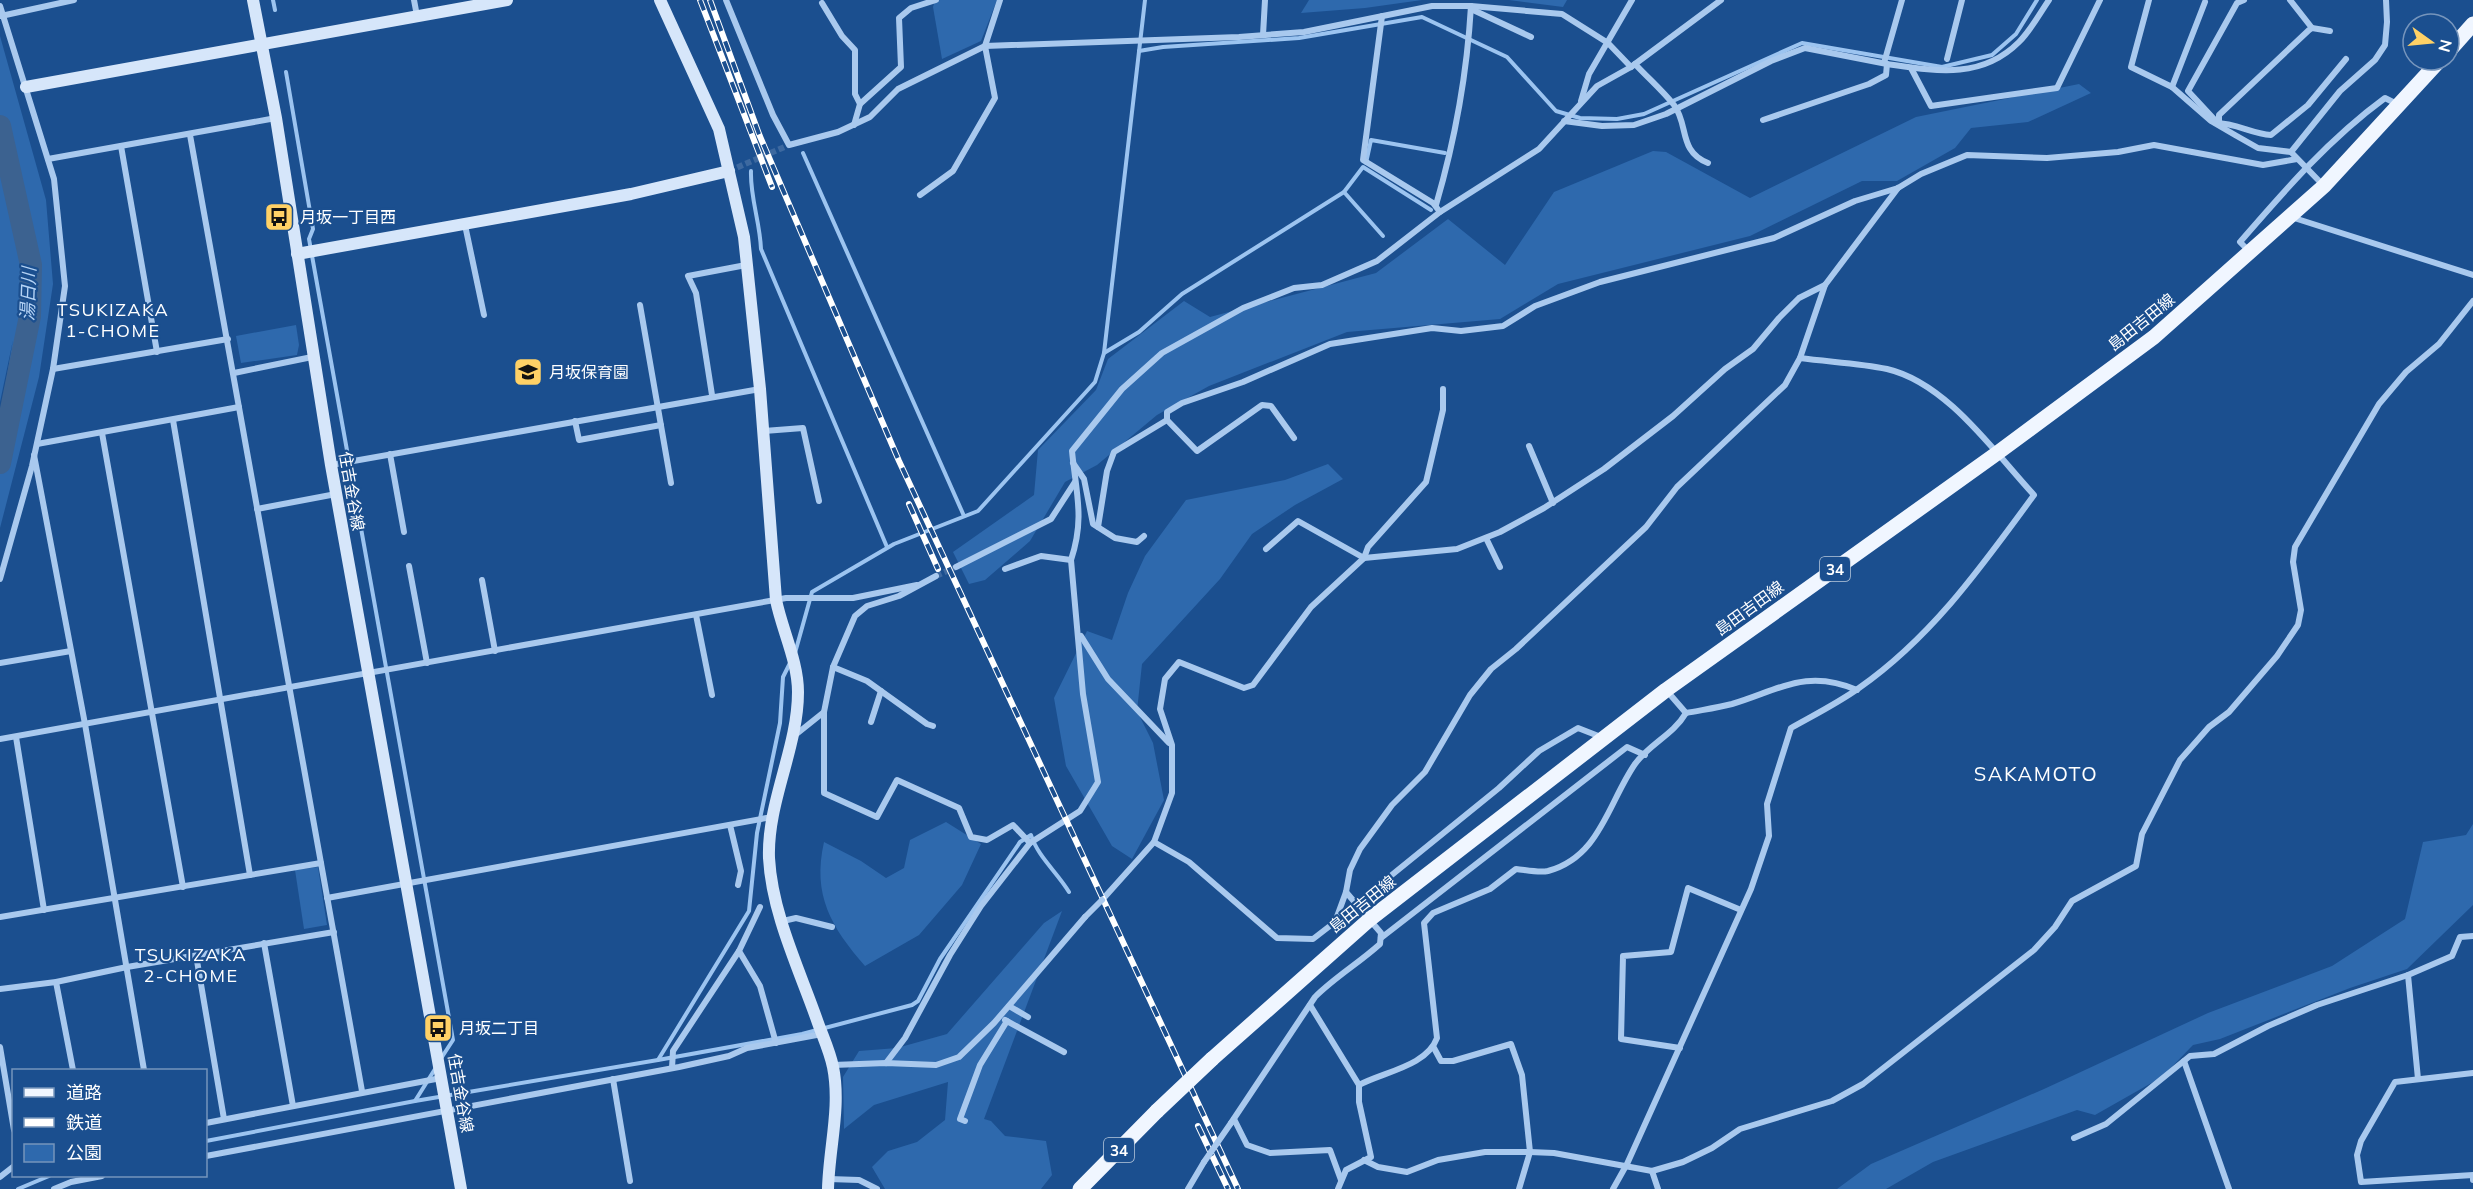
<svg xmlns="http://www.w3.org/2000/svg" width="2473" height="1189" font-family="Mulish,'Noto Sans JP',sans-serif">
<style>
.green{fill:#2e69ad}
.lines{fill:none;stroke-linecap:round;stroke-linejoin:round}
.stream{stroke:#9cc4f0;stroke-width:4}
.river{stroke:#3c6290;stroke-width:22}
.street-tunnel{stroke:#3d69a0;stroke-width:6;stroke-dasharray:6 3;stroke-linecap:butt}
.street{stroke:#a9c9ee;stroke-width:6}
.secondary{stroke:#d6e6fa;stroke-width:12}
.primary{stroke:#f0f6ff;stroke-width:15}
.rail-casing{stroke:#fff;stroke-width:6}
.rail{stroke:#1b4f8f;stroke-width:4;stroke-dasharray:11;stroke-linecap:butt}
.street-bridge{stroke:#a9c9ee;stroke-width:6}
.primary-bridge{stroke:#f0f6ff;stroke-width:15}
.labels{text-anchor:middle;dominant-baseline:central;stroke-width:4.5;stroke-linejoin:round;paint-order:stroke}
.shield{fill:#1b4f8f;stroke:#bbcadd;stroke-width:1.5}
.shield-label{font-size:15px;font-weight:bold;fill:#fff}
.poi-label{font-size:16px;fill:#fff;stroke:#1b4f8f;text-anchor:start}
.street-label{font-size:16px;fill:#fff;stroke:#1b4f8f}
.water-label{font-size:18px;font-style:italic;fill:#b5d3f5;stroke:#1b4f8f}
.neighbourhood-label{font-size:18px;letter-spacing:1.5px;fill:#fff;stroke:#1b4f8f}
.quarter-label{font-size:20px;letter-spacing:1.5px;fill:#fff;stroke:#1b4f8f}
</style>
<rect width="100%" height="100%" fill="#1b4f8f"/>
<g class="green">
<path d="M935,0H997L981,41L942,59L933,7Z"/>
<path d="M1309,0H1422L1365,8L1301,13Z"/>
<path d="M1509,0H1567L1563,7Z"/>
<path d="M0,36L46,200L53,284L39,377L0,528V416L13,340L0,402Z"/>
<path d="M2079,84L2091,93L2028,122L1971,128L1955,148L1897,181H1862L1750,236L1558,284L1500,319L1347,332L1209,386L1157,415L1097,465L1065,482L1030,541L985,580L969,584L953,552L1034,495L1038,450L1096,390L1108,359L1184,301L1210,317L1376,273L1448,219L1505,265L1554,192L1653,151L1666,152L1750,198L1916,117Z"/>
<path d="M296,325L299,345L297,355L241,363L236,336Z"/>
<path d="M1328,464L1343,479L1295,505L1252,534L1220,579L1142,664L1137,711L1153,743L1164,800L1132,859L1112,846L1066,766L1054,698L1087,631L1112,640L1128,593L1145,556L1186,500L1285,480Z"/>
<path d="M946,822L981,844L962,885L919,935L865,966C831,927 812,895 824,842L861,861L886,878L904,868L910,840Z"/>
<path d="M2473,824V905L2407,969L2350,988L2220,1039L2193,1045L2162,1077L2095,1115L2077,1110L1933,1162L1886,1189H1837L1871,1164L2044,1089L2208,1013L2332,966L2405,919L2423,842L2466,835Z"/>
<path d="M318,867L327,925L304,929L295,870Z"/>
<path d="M1062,911L984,1119L991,1121L1005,1136L1046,1141L1052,1175L1041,1189H885L872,1167L888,1151L917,1142L945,1120L948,1082L874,1105L844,1129L843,1077L859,1051L897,1048L947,1034L1044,923Z"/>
</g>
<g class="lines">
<g class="stream">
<path d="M273,0L275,10"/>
<path d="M1139,51L1163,47L1299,38L1422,17L1507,57L1556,111L1580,118L1617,119L1644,114L1802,43L1942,67L1992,55L2016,34L2037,0"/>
<path d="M286,72L313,229L309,239L453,1040L440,1060"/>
<path d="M803,153L964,516"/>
<path d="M1366,163L1371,140L1445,153"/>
<path d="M751,171C750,197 760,222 761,249L887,547"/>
<path d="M1344,192L1383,236"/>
<path d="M1104,353L1139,332L1182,294L1344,192L1363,167L1431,210"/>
<path d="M795,653L812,592L894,544L978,511L1095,382L1104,353L1145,0"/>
<path d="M658,1060L802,1034L912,1005L918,1001L940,959L1020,842L1031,835C1038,857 1057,872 1069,892"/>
<path d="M415,1101L435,1069"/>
<path d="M206,1141L415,1101L658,1060L749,911L757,833L780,723L783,677L790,663"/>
<path d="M18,1189L49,1176"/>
</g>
<path class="river" d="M0,126L31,265L30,316L0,463"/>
<g class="street-tunnel">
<path d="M729,171L789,145"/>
<path d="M936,576L956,567"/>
</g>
<g class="street">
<path d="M414,0L417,16"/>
<path d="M726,0L773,115L789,145L838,132L870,117L898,89L985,46L1239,37L1304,32L1432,6H1471L1562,14L1608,43L1631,67"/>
<path d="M2149,0L2131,67L2172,87L2205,2"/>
<path d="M2290,0L2312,28"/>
<path d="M822,3L842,36L855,50V94L860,104"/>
<path d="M0,6L54,179L65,286L53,369L32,466L0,579"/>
<path d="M1471,9L1531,37"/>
<path d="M1,16L74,0"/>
<path d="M1382,16L1363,160L1433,203L1440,212"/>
<path d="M1263,35L1265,0"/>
<path d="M1947,59L1962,0"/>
<path d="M1884,63L1902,0"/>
<path d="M1635,64C1648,78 1663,91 1674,105C1689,125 1678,151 1708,163"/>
<path d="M1887,64C1935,71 1981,80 2019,42C2031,30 2040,13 2049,0"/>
<path d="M1911,68L1931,106L2057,88L2100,0"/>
<path d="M2172,87L2211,121L2235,135L2258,148L2291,152L2323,185"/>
<path d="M1581,101L1589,74L1632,0"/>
<path d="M2214,119L2188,91L2237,3L2244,0"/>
<path d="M1564,121L1602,126L1634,125L1666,114L1771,61L1805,48L1887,64L1886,75L1869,84L1763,120"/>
<path d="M2216,123C2236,123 2252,134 2271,135L2308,105L2346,59"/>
<path d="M2219,123V115L2309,30L2312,28L2330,31"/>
<path d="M854,125L860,104L901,67L899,18L911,8L936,0"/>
<path d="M190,135L362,1091"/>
<path d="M121,146L157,352"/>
<path d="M2291,152L2340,91L2375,60L2385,45L2387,22L2386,0"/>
<path d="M48,159L276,118"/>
<path d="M920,195L953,171L995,98L985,46L1000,0"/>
<path d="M1436,205C1455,140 1467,74 1471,6"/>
<path d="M2291,217L2473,275"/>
<path d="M465,225L484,315"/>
<path d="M2250,252L2240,242C2285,190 2329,139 2385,98L2397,104"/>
<path d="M640,305L671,483"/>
<path d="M53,369L228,339"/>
<path d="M234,373L312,357"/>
<path d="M712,395L696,293L688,276L746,265"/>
<path d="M173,420L250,875"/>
<path d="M1167,420V412L1182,403L1243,382L1330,344L1432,328L1461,331L1503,326L1535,306L1600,282L1774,238L1855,201L1898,188L1921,174L1967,155L2047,158L2118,152L2154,145L2263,165L2297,159"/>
<path d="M575,421L579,440L661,425"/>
<path d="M764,431L803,428L819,501"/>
<path d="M102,433L183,887"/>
<path d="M37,444L239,407"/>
<path d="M1529,446L1553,503"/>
<path d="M390,454L404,532"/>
<path d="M34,455L85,724L144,1070"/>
<path d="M1073,463L1084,479L1093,524L1115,538L1137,542L1144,536"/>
<path d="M331,465L760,389"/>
<path d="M257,509L336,494"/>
<path d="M1098,527L1107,471L1114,452L1167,420L1197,451L1262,405L1271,406L1294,438"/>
<path d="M1486,538L1500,567"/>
<path d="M1266,549L1298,521L1364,558L1368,547L1426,482L1443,410V389"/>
<path d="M409,566L427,663"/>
<path d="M956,567L1051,519L1075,482"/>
<path d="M1005,569L1041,556L1071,560"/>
<path d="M482,580L495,651"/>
<path d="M696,615L712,695"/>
<path d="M1081,636L1108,679L1169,743"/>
<path d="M0,663L71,651"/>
<path d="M833,667L867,681L927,724L933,726"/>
<path d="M1667,691L1686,713"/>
<path d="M824,712V793L877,817L897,780L959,808L971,837L987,840L1013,825L1030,843"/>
<path d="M871,722L881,691"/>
<path d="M794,736L824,712L833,667L855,616L867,606L899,596L936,576"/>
<path d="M16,737L44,910"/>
<path d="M0,739L786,598H853L917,585"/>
<path d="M730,825L741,871L738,885"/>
<path d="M1154,842L1189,862L1277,938L1313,939L1335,922L1346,892L1350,870L1360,849L1392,805L1425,772L1470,695L1491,669L1516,649L1646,527L1677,487L1785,385L1800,358L1825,285L1898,188"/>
<path d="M327,898L772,817"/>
<path d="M1102,900L1154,842L1172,793V745L1160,709L1165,679L1179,662L1244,688L1253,685L1311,607L1364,558L1457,549L1500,532L1544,508L1604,469L1673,416L1725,369L1753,349L1779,318L1799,298L1825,285"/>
<path d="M1356,904L1499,788L1539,751L1578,728L1601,737"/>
<path d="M760,907L739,951L760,986L776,1043"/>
<path d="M0,917L321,863"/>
<path d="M783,921L796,918L832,927"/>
<path d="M1381,938L1627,747L1645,755"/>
<path d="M264,943L293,1106"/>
<path d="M196,955L224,1119"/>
<path d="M56,982L73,1070"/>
<path d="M0,989L56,982L127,967L334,932"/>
<path d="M1310,1005L1359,1085V1102L1371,1157L1346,1170L1338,1189"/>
<path d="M1009,1006L1028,1017"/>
<path d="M1005,1020L1064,1052"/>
<path d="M0,1047L14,1130"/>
<path d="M1434,1048L1441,1061H1453L1511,1044L1522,1075L1530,1152L1519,1189"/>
<path d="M1680,1048L1621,1039L1623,956L1671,952L1688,888L1741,910"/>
<path d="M2184,1061L2229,1189"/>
<path d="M886,1063L905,1038L950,955L981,906L1030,843L1080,811L1098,782L1083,694L1071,560C1085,518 1076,493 1072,451L1122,389L1162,353L1243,308L1294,288L1322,285L1377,261L1440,212L1539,149L1597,86L1631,67L1721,0"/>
<path d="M833,1065L886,1063L936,1065L959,1057L994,1023L1085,917"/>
<path d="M672,1068L673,1051L739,951"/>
<path d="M2473,1073L2395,1082L2361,1141L2357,1155L2361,1182L2473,1175V1180"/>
<path d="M613,1079L630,1181"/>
<path d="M2418,1079L2408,975L2452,956L2460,937L2473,936"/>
<path d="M1359,1085C1383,1072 1427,1066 1437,1038L1424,923L1433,913L1490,889L1516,869C1526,870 1539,873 1548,871C1600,857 1608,803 1635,764C1649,744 1673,735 1686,713C1701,710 1717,708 1732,704C1779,690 1806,668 1857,690"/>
<path d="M1234,1119L1247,1145L1270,1153L1330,1150L1341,1180"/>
<path d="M965,1121L960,1119L980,1065L1007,1021"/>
<path d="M206,1123L441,1078"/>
<path d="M1231,1123L1315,997C1335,977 1359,963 1380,944L1381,933L1346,892"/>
<path d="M2074,1138L2106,1124L2190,1056L2214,1054L2268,1026L2317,1005L2408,975"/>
<path d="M206,1156L679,1067L729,1056L747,1048L822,1034"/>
<path d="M1364,1160L1378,1167L1407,1172L1438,1160L1485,1152H1530L1554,1153L1652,1171L1683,1162L1712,1148L1740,1129L1832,1101L1863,1084L2034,950L2055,927L2072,901L2136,866L2142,834L2180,760L2209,727L2229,712L2277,656L2298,625L2301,610L2293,562L2295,547L2379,404L2406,372L2439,344L2473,301"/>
<path d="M1652,1171L1658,1189"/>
<path d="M0,1177L14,1166"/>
<path d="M829,1179L859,1180L877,1189"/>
<path d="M54,1189L71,1182L102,1176"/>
<path d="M1188,1189L1204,1162"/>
<path d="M1613,1189L1627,1164L1751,889L1769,836L1767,804L1791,728C1814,715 1838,703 1859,688C1932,637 1982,566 2034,495C1994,452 1947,383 1887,369C1859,363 1829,362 1800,358"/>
</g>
<g class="secondary">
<path d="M253,0L276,118L331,465L461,1189"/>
<path d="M660,0L719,129L744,237L760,389L776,600C782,630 798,661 798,692C798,748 767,802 769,858C772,914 800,971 818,1023C823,1037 830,1052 833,1067C841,1107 829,1148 828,1189"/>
<path d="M26,87L507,0"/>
<path d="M297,254L631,194L729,171"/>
</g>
<g class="primary">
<path d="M2449,51L2473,24"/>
<path d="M1212,1059L1370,919L1666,690L1996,454L2154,337L2324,186L2440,60"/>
<path d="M1080,1189L1157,1111"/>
</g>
<g class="rail-casing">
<g id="rail">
<path d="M700,0L772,187"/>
<path d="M710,0L759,134L899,461L1238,1189"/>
<path d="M909,504L938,569"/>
<path d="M1198,1126L1228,1189"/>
</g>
</g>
<use href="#rail" class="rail"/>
<g class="street-bridge">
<path d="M1085,917L1102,900"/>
<path d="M1204,1162L1231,1123"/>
</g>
<path class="primary-bridge" d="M1157,1111L1212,1059"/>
</g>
<defs>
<g id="bus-square" transform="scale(1.5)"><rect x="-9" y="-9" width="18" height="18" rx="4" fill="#ffd166" stroke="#1b4f8f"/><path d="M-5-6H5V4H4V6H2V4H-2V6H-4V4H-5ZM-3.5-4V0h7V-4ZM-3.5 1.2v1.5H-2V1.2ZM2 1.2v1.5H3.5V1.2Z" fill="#111"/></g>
<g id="school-square" transform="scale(1.5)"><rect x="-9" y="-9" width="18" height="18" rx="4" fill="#ffd166" stroke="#1b4f8f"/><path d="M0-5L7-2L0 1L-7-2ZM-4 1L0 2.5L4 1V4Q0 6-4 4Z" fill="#111"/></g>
</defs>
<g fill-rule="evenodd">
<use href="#bus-square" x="279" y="217"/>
<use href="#school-square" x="528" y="372"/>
<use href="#bus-square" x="438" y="1028"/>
</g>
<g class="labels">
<g class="shield">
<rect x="1820" y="557" width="30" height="24" rx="4.5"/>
<rect x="1104" y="1138" width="30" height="24" rx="4.5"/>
</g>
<g class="shield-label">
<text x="1835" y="569">34</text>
<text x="1119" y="1150">34</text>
</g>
<g class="poi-label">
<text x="300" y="217">月坂一丁目西</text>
<text x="549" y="372">月坂保育園</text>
<text x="459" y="1028">月坂二丁目</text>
</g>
<g class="street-label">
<text transform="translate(2141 322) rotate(-39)">島田吉田線</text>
<text transform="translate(352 491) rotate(80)">住吉金谷線</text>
<text transform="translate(1749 608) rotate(-36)">島田吉田線</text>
<text transform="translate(1362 904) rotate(-39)">島田吉田線</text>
<text transform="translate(461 1093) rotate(80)">住吉金谷線</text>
</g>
<g class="water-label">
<text transform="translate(28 294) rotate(-88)">湯日川</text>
</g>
<g class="neighbourhood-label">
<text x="113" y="309">TSUKIZAKA<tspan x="113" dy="21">1-CHOME</tspan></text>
<text x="191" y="954">TSUKIZAKA<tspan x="191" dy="21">2-CHOME</tspan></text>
</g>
<g class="quarter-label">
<text x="2036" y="773">SAKAMOTO</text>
</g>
</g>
<rect x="12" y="1069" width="195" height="108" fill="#1b4f8f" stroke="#7695bc" stroke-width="1.5"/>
<rect x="24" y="1088" width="30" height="9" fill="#f0f6ff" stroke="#7695bc" stroke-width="1.5"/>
<text x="66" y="1099" font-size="18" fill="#ffffff">道路</text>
<rect x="24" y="1118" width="30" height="9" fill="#ffffff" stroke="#7695bc" stroke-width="1.5"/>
<text x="66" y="1129" font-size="18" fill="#ffffff">鉄道</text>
<rect x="24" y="1144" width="30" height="18" fill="#2e69ad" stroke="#7695bc" stroke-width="1.5"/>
<text x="66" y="1159" font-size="18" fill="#ffffff">公園</text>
<g transform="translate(2431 42) rotate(105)"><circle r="28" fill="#1b4f8f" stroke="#7695bc" stroke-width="1.5"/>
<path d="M0-4.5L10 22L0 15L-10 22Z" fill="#ffd166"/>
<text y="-9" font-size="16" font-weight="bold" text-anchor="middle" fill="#ffffff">N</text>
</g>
</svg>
